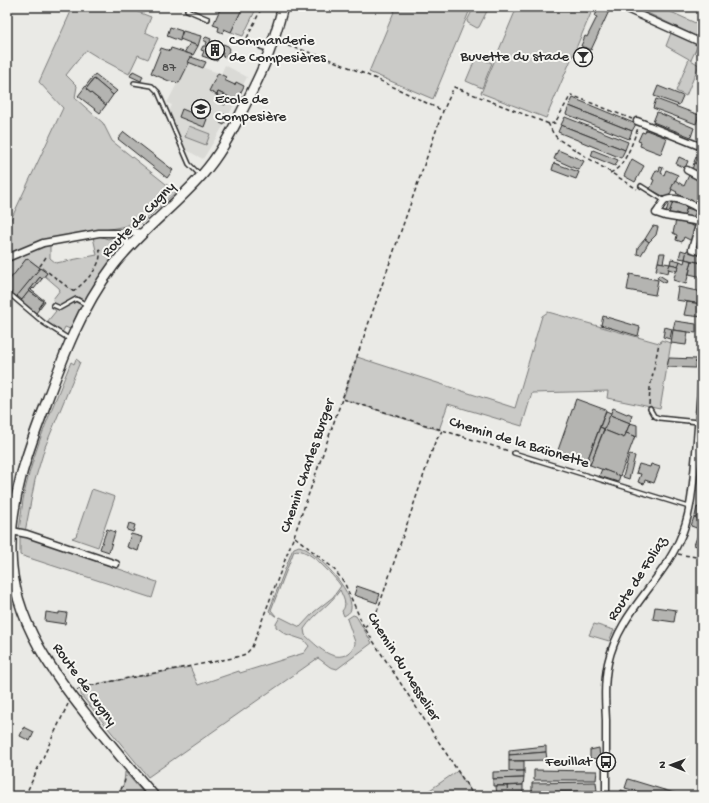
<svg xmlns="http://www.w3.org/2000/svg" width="709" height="803" font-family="'Gochi Hand',sans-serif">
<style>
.built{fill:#dadad6}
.green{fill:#cacac7;stroke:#7a7a79}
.building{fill:#b4b4b1;stroke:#2b2b2b}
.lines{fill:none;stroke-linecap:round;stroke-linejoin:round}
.lane-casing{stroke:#2b2b2b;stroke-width:6}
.street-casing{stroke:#2b2b2b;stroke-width:9}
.secondary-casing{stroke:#2b2b2b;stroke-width:12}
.path{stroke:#2b2b2b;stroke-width:1.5;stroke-dasharray:4 3;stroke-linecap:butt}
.lane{stroke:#f6f6f2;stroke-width:3}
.street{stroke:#f6f6f2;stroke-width:6}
.secondary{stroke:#f6f6f2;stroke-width:9}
.labels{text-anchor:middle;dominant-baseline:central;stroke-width:4;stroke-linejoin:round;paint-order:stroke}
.number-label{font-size:13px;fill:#4d4d4c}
.poi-label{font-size:15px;fill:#2b2b2b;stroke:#f6f6f2;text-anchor:start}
.street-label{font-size:15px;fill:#2b2b2b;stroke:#f6f6f2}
</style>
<rect width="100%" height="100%" fill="#eaeae6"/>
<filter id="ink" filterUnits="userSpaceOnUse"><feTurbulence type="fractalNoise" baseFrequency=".025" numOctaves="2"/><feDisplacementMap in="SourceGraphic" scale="8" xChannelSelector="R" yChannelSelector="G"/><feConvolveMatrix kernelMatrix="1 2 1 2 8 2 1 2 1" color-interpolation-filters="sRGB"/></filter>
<g filter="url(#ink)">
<path class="built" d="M188,62L221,74L225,65L247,77L224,125L203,159L186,150L169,112L172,105L167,103Z"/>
<g class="green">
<path d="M73,7H125L151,17L145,32L158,38L148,59L138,55L129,74L99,58L86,50L66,75L77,86L75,98L103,123L112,141L176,192L142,223H131L126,226L39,242L7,255V228L63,108L39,82Z"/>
<path d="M238,7H257L243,36L231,32L242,9Z"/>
<path d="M396,7H471L433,99L369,72Z"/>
<path d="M474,7H489L479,27L477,28L468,23L467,21Z"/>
<path d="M517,7H576L591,13L546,118L481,93Z"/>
<path d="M635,7H660L702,26V39Z"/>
<path d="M671,33L698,45L691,60L699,65L686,96L676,91L689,59L666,46Z"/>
<path d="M476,57L492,63L482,88L466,81Z"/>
<path d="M189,126L210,134L206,145L185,137Z"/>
<path d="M99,236L108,239C115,235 119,240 122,247L81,306L70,329L65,327L62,333L47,322L56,311L51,307L54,303L53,299L60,290L59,288L45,276L47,273L27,258L12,277L7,273V261L27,252L50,245V258L56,263L97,255L93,237Z"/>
<path d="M548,312L659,343L660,344L661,340L671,343L660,409L607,398L608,391L532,393L522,426L448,404L439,430L343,399L357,357L515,408L542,316Z"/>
<path d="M76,359L80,362L45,447L35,480L25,532L19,530C21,517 22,503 25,490C35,446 54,404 71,362L74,364Z"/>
<path d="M92,489L115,497L98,547L72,538L76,536Z"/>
<path d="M20,535L157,582L152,598L20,555Z"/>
<path d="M299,546C315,550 354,591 351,609C350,613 347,614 344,616L342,611C348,605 343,597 340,590C330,605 314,614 304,629L305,635C316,645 333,664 349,653C352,650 355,647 355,642L347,619L353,615L356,616L372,643L337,669L330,667L318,658L148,777L81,695V687L190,667L198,685L239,671L240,673L304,653L309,646L304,640L286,634L276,627V624L280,617L300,627L314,612L333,597L341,586C334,576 306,545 294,551L271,610L276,616H275L269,611L292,551L294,548Z"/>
<path d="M594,624L614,630L609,641L589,635Z"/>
<path d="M457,771L474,796H421L456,772Z"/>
<path d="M125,772L146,796H118L124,783Z"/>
</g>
<g class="building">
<path d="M221,7H238L242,9L231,32L224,29L223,33L218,31L219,27L213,25Z"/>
<path d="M599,7L609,11L591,50L581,46L585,36L587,37L597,17L595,16Z"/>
<path d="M170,27L182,31L180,41L167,36Z"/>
<path d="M183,31L201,36L198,46L180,39Z"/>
<path d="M206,37L211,39L210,42L222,47L223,44L228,46L230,49L226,57L222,56L223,53L219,51L217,53L219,56L217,61L202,56L204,51L201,50L203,46H206L207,42L203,40Z"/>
<path d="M190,43L198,46L193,55L184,53Z"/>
<path d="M161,48L170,51L171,48L193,55L179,83L169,81L151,73Z"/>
<path d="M191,57L206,62L203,68L188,62Z"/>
<path d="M133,71L143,76L141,81L130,76Z"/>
<path d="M218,73L226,77L224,80L235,85L236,82L244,86L235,104L227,100L229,97L218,92L217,95L209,91Z"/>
<path d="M95,74L117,91L113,95L94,79L86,89L106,105L100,113L78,96Z"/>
<path d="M94,79L113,95L106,105L86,89Z"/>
<path d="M658,86L683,96L679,105L654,96Z"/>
<path d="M218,92L229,97L227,100L217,95Z"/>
<path d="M217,95L227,100L225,105L215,100Z"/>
<path d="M573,98L636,124L632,131L569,106Z"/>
<path d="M656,99L699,115L696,124L653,108Z"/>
<path d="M195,105L200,108L198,113L192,110Z"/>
<path d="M569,106L632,131L629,139L566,114Z"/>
<path d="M182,109L207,119L204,127L179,117Z"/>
<path d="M657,112L694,128L691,137L653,122Z"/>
<path d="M224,114L228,116L224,125L220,123Z"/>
<path d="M565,117L628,142L625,150L561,125Z"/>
<path d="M561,125L625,150L621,158L558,132Z"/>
<path d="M646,130L667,138L661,154L640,146L641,142L638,141L642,132L645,133Z"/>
<path d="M124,132L173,170L167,178L118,139Z"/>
<path d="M558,150L584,161L579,170L554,159Z"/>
<path d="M593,150L618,160L615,166L591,156Z"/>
<path d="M679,157L688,161L685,168L676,164Z"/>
<path d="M696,157L702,159L698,172L692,170L694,163L696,164V162H694Z"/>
<path d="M632,159L644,166L635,182L624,176Z"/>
<path d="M554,163L579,172L576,179L552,170Z"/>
<path d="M660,167L663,168L661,173L664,175L666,170L678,175L668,199L650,189L654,180L652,179L656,170L659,172Z"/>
<path d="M689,175L702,181V194L697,204L676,193L677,192L671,189L675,180L684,186Z"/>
<path d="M669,202L673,203L669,213L666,212Z"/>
<path d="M673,202L687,207L684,216L676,213L675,215L669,213Z"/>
<path d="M687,208L696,211L694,216L687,217L684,216Z"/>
<path d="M676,220L696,227L692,241L684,237L682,242L676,240L677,235L673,233Z"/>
<path d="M653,226L658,227L656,235L649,242L645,239Z"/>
<path d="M701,228L702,229V245L701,250L695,248Z"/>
<path d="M645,239L649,242L641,255L637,254L638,247Z"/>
<path d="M681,250L687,252L685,259L679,258Z"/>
<path d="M687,250L702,254V263L685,259Z"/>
<path d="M660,253H665L663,263L658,262Z"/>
<path d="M27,258L40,268L17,297L7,290V283Z"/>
<path d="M671,259L680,261L679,266L670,264Z"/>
<path d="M685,259L692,261L686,284L673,280L680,261L684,263Z"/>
<path d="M692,261L702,263V277L689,274Z"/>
<path d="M658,262L670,264L668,273L656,270Z"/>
<path d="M670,264L679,266L677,271L668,269Z"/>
<path d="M40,268L47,273L42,279L40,277L22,300L17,296Z"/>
<path d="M630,274L658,280L655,295L627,290Z"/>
<path d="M659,275L667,280L665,283L657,278Z"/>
<path d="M40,277L42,279L34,289L33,288L31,290L45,301L39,309L38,308L43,301L29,291Z"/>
<path d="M678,287L702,292V304L676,300Z"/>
<path d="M29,291L43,301L38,308L39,309L36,313L21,301Z"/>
<path d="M687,302L702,304V317L684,315Z"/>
<path d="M603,316L640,327L638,336L601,325Z"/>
<path d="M675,321L696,324V333L673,330Z"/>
<path d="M665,327L672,329L670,339L663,337Z"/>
<path d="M673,330L688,332L686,345L671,343Z"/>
<path d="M669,358L696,359L695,368L667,367Z"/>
<path d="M576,399L606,410L586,464L557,453Z"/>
<path d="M613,408L627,414L628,413L632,415L630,423L610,415Z"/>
<path d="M606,411L611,413L605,429L600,427Z"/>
<path d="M610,415L630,423L624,438L604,430Z"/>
<path d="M630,423L637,425V437L626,433Z"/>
<path d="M600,427L604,429L590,465L586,464Z"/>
<path d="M604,430L624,438L626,433L635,436L620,476L590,465Z"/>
<path d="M629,455L635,456L629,479L623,477Z"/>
<path d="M639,464L650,467L651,464L660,467L654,483L645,480L644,484L638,482L641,474L636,473Z"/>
<path d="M602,469L620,476L618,482L599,476Z"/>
<path d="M697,507L702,509V518L695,516Z"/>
<path d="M694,517L702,520V530L691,526Z"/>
<path d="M129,523L135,525L133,532L127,530Z"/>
<path d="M107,529L115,532L109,552L100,549Z"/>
<path d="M699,532L702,533V548L694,545Z"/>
<path d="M131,534L142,537L138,551L127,547Z"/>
<path d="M357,586L380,594L377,603L354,595Z"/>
<path d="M655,607L676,610L674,622L653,619Z"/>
<path d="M46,612L59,614V612L67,613L65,624L45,621Z"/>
<path d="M24,727L34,732L30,741L20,736Z"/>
<path d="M546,746V752L509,755V750Z"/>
<path d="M599,748L600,758L590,759V750Z"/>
<path d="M546,752L547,760L509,761V755Z"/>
<rect x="509" y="761" width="15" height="10"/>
<path d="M534,770L597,771L596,780H534Z"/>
<path d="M524,771V778L493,779V772Z"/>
<path d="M524,778L523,785L493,786V779Z"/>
<path d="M628,779L684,796H653L625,788Z"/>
<path d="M596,782L597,791L532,792V783Z"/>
<path d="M523,785V792L507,793V786Z"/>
<path d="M496,786H507L508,796H497Z"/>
<path d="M621,790L643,796H619Z"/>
<path d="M596,794V796H532V795Z"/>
</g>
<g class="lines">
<g class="lane-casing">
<g id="lane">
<path d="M188,7L187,10L208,19"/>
<path d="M261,47L268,49"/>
<path d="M134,83L152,86L158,92L189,164L200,175"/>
<path d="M641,186L665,201"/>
<path d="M12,296L44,323L69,339"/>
<path d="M53,305L60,308L76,299L87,305"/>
<path d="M650,409L654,416L659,418L698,422"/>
<path d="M514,453L689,507"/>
</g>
</g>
<g class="street-casing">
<g id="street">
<path d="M622,7L702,43"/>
<path d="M637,121L702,147"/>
<path d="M687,170L702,178"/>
<path d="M702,215L692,249L702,252"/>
<path d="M700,222L665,216L656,213C659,210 662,202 666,200C676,195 694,205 702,211"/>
<path d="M121,233L129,247"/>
<path d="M7,258L43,243L99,233H121L127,231L143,233"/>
<path d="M12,531L27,534L116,564"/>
<path d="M606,796C606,771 606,746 606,720C605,701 604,682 608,663C619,613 659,585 679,541C692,514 693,482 696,452C698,427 700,402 702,377"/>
</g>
</g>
<g class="secondary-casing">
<path id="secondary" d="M154,796C135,774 116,751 98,729C56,678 12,621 11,552C10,500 27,453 45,406C63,357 81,308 113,266C139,232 174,207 202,175C219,156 230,135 241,113C249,97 258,80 265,63C272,45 278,26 283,7"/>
</g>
<g class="path">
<path d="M247,38L262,7"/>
<path d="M281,44C338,59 390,85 443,111"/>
<path d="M548,123L553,133L558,139L637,189"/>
<path d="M610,173C626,166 632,143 638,128"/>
<path d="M46,257L40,266L74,292V294"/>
<path d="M74,292V291C85,282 105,264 99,248"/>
<path d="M343,399L509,451"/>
<path d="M649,405L650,388L659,343"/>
<path d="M295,537L333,568L344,582L364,627L474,796"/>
<path d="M678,554L702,558"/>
<path d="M364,627L372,621L378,609L435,442L442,431"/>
<path d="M77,690L87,686L233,658L246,654L252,647L294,536L443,111L454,87L549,124L555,123L556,121L571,95L632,119"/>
<path d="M25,796L68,704"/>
<path d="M118,796L124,783L126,776"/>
</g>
<use href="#lane" class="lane"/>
<use href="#street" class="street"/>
<use href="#secondary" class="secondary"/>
</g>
</g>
<defs>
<g id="building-ring" transform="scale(1)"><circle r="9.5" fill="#f6f6f2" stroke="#2b2b2b" stroke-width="1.5"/><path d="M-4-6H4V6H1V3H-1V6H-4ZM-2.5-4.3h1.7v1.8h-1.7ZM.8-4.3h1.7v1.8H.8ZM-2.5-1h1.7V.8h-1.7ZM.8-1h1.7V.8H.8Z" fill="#2b2b2b"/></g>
<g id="bar-ring" transform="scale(1)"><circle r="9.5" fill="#f6f6f2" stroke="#2b2b2b" stroke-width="1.5"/><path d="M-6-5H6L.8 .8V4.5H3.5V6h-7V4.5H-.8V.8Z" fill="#2b2b2b"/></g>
<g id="school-ring" transform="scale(1)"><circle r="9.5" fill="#f6f6f2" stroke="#2b2b2b" stroke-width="1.5"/><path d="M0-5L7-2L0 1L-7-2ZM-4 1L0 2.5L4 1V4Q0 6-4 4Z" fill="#2b2b2b"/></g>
<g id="bus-ring" transform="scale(1)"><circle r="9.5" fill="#f6f6f2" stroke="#2b2b2b" stroke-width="1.5"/><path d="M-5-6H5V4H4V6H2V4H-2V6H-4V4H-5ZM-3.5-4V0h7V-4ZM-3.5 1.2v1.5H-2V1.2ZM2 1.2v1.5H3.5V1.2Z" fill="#2b2b2b"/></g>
</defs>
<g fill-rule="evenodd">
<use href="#building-ring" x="215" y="50"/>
<use href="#bar-ring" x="583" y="57"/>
<use href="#school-ring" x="201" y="109"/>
<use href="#bus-ring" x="606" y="762"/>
</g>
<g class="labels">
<g class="number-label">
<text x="169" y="68">87</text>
</g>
<g class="poi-label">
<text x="229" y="41">Commanderie<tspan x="229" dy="17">de Compesières</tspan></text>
<text x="569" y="57" text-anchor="end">Buvette du stade</text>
<text x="215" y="100">Ecole de<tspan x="215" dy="17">Compesière</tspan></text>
<text x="592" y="762" text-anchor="end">Feuillat</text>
</g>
<g class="street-label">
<text transform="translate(139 220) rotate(-46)">Route de Cugny</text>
<text transform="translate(519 443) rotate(17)">Chemin de la Baïonette</text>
<text transform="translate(308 466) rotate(-71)">Chemin Charles Burger</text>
<text transform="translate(638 579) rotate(-57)">Route de Foliaz</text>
<text transform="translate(403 667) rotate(58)">Chemin du Messelier</text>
<text transform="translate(84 685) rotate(54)">Route de Cugny</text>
</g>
</g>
<rect width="709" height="803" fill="none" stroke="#f6f6f2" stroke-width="24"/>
<rect x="12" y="12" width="685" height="779" fill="none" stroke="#2b2b2b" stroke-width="1.5" filter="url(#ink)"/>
<g transform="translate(671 765) rotate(271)" stroke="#f6f6f2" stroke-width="3" paint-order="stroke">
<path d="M0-3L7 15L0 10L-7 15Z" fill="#2b2b2b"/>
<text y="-6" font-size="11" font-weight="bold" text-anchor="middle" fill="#2b2b2b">N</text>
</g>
</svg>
